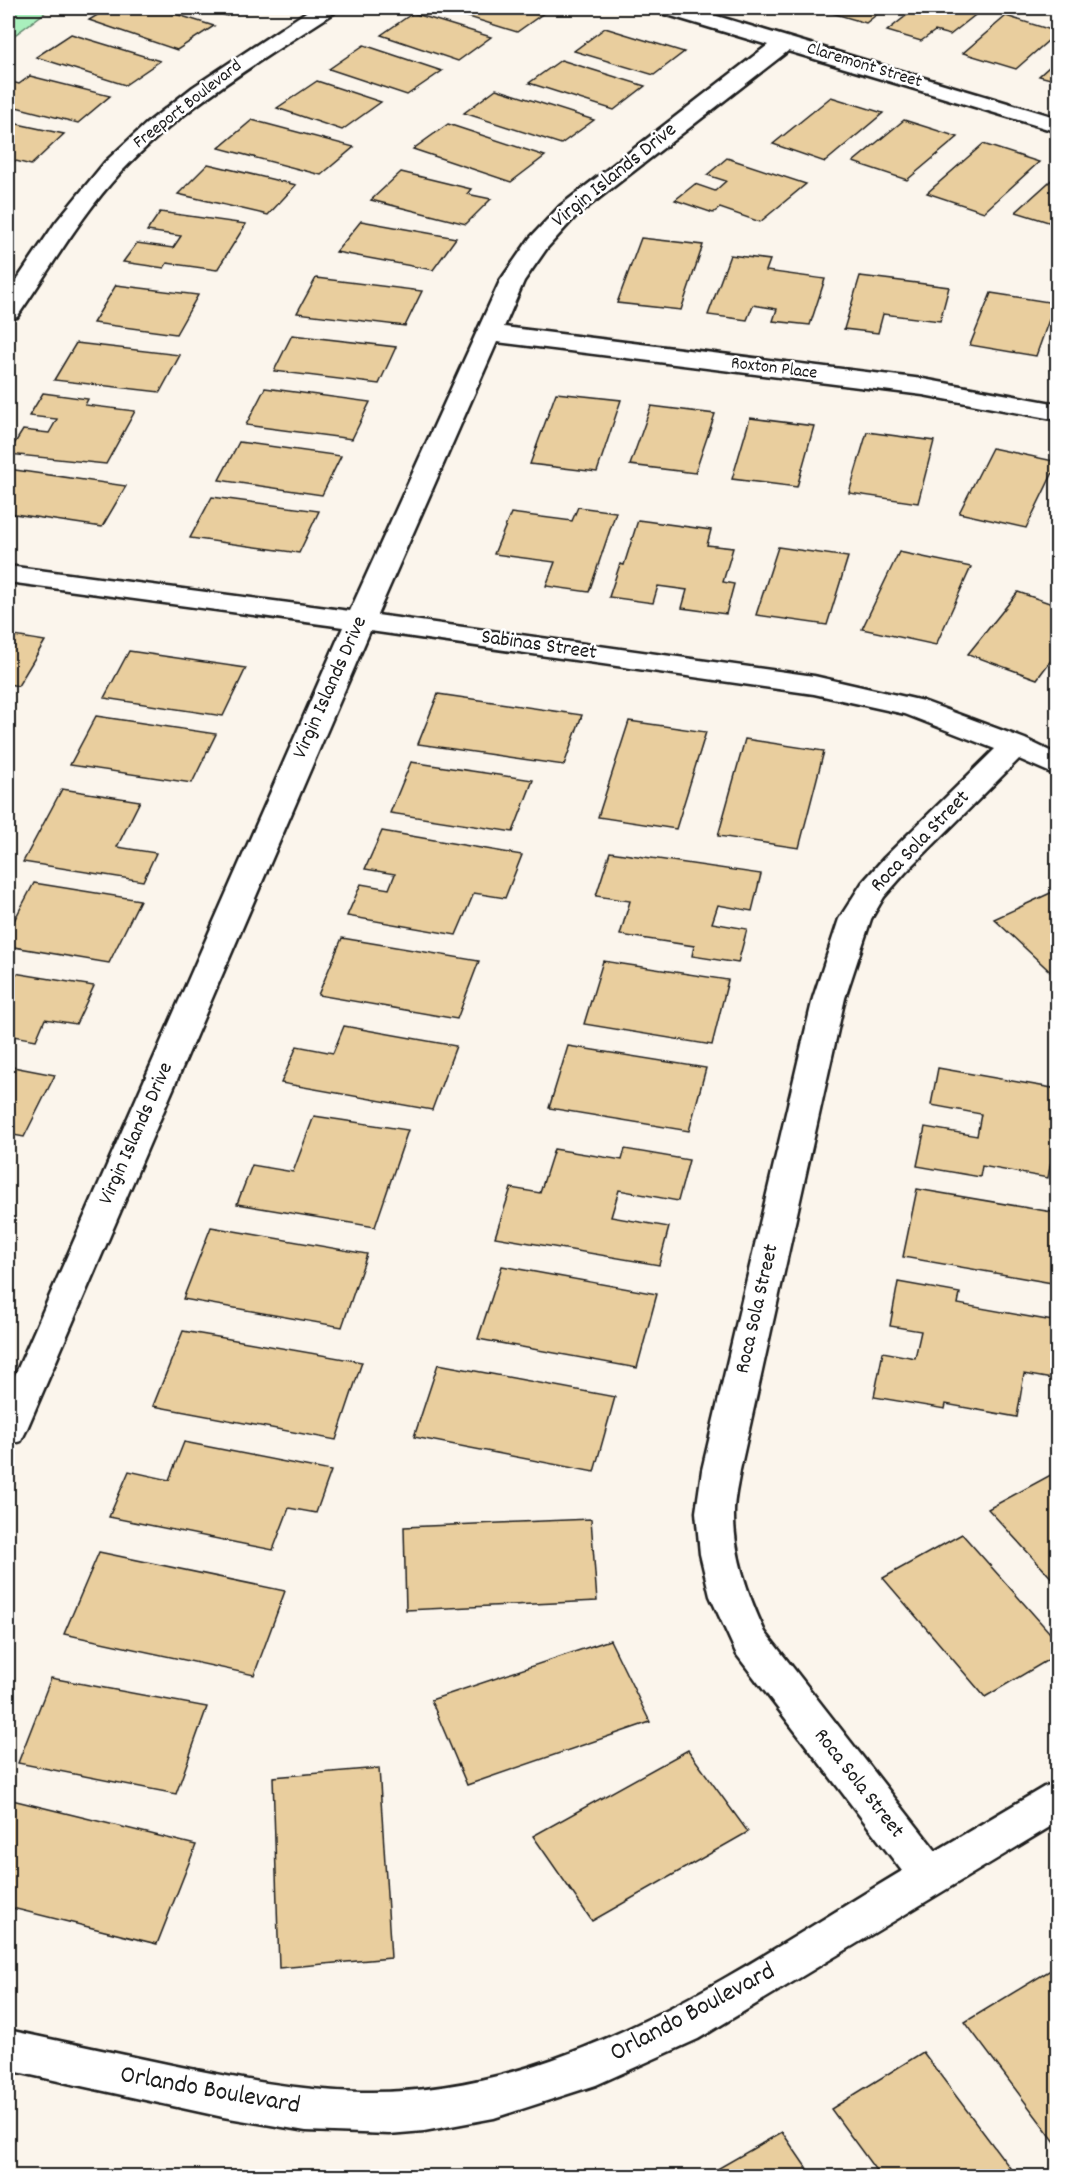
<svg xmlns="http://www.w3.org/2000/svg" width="1065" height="2184" font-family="Dekko,sans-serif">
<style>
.green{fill:#a9f0bd;stroke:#62866c;stroke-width:1.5}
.building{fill:#e9ce9e;stroke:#1c1c1c;stroke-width:1.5}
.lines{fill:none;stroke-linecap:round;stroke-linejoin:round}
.street-casing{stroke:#1c1c1c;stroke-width:5}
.street{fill:#fff;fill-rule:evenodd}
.labels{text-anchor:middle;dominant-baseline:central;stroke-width:5;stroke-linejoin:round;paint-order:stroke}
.far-street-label{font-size:18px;fill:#1c1c1c;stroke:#fff}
.street-label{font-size:21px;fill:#1c1c1c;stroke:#fff}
.near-street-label{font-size:26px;fill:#1c1c1c;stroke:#fff}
</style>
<rect width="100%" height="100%" fill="#fbf5ec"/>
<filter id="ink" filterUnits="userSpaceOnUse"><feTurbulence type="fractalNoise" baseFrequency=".0167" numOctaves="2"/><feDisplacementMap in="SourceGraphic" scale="12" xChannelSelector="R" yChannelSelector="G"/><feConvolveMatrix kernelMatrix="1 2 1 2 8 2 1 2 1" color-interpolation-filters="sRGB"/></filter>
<g filter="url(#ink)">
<path class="green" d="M8,8H51L8,40Z"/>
<g class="building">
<path d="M109,8H156L214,26L177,50L89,20Z"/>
<path d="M203,8H241L227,16Z"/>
<path d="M440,8H541L548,10L517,32Z"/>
<path d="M819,8H885L866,23L818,9Z"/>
<path d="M916,8H984L950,35L935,31L921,41L887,31Z"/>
<path d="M413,13L491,37L458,61L381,35Z"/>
<path d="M1006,16L1058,32L1016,69L963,53Z"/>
<path d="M605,28L684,52L654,75L574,51Z"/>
<path d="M71,34L160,61L125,85L36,57Z"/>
<path d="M364,45L442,71L407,95L329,69Z"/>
<path d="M1058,59V81L1039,76Z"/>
<path d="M561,60L645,86L614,110L529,83Z"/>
<path d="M30,76L110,96L78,123L8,105V81L19,84Z"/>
<path d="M317,81L381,102L342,130L277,108Z"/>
<path d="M496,89L594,120L561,144L464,113Z"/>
<path d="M831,97L883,113L825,162L773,144Z"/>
<path d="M252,120L354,147L321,175L219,148Z"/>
<path d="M904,120L958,137L907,180L853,162Z"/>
<path d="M8,122L64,134L31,165L8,159Z"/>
<path d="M448,124L545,156L511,182L413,149Z"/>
<path d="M983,144L1039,162L984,212L927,193Z"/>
<path d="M727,158L806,184L760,222L720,208L713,213L675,200L695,184L715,191L726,181L707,175Z"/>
<path d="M208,164L296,185L268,215L178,194Z"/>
<path d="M401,172L471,189L467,194L491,199L466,224L371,200Z"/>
<path d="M1058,174V225L1016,212Z"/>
<path d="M160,212L246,224L217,270L167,263L164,268L123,262L137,243L173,248L181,236L147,231Z"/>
<path d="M361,221L456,238L433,270L336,252Z"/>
<path d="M641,238L703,245L681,310L617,303Z"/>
<path d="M730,255L770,260L766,271L825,279L810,325L773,321L777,309L753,305L747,320L708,315Z"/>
<path d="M860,276L949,287L940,321L883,314L878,333L844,329Z"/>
<path d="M316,278L422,291L405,326L297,313Z"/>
<path d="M116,285L198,295L176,334L93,323Z"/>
<path d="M991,293L1055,303L1036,356L970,345Z"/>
<path d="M292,335L396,347L379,384L274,371Z"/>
<path d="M76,343L180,355L160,392L54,380Z"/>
<path d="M265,388L370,402L352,439L246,425Z"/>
<path d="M43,393L88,399L85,405L135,411L106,464L8,454L23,430L49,433L57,419L29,416Z"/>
<path d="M556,393L621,400L597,472L530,464Z"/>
<path d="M651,406L715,414L695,473L630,465Z"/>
<path d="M750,418L814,426L797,487L732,479Z"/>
<path d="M867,432L934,441L918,503L849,493Z"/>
<path d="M239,442L341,456L322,495L219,480Z"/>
<path d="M992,448L1058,462L1026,528L959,513Z"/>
<path d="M8,469L126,486L102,527L8,513Z"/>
<path d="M212,497L319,511L299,553L190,538Z"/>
<path d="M578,507L616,512L589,592L546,586L555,562L494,554L511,513L572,521Z"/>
<path d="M638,520L711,530L707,545L733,548L723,582L734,584L726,614L682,608L687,590L658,586L653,603L609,597L620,564L624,565Z"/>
<path d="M778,547L848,557L827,625L756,615Z"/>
<path d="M899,552L971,567L936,645L862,629Z"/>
<path d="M1018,592L1058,606V651L1037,679L968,654Z"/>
<path d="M8,635L45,641L18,686L8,684Z"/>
<path d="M129,651L246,668L223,716L104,698Z"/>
<path d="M438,694L582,715L564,765L418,744Z"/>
<path d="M96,716L216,734L192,783L70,765Z"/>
<path d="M629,721L706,732L676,829L598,817Z"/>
<path d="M745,739L824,751L799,848L718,836Z"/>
<path d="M411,762L533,780L513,832L390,813Z"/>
<path d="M62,789L140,801L117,847L156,853L143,881L23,862Z"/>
<path d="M382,831L522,855L505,898L474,893L456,935L347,916L361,884L389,889L395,874L365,869Z"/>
<path d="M610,852L761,874L752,911L718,905L712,923L747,929L738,963L692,956L694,946L620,935L630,901L596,896Z"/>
<path d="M34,883L140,900L109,963L8,946V932Z"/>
<path d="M1057,890L1058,891V979L994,919Z"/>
<path d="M342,938L479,961L457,1019L318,995Z"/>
<path d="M603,961L728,980L712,1045L584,1024Z"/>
<path d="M8,972L94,986L76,1024L45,1019L36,1040L8,1035Z"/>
<path d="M344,1026L456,1046L432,1110L281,1083L297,1046L333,1053Z"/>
<path d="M568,1046L706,1068L689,1131L549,1108Z"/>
<path d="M8,1066L55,1075L24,1137L8,1134Z"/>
<path d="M938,1068L1058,1089V1123L1048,1178L982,1166L980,1177L917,1166L925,1127L977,1136L981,1114L931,1105Z"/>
<path d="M314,1116L408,1130L375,1227L237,1204L252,1165L293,1172Z"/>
<path d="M554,1149L622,1160L625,1149L689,1160L678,1201L619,1190L611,1217L669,1227L659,1265L495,1237L511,1188L540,1193Z"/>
<path d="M917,1189L1058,1213V1284L903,1257Z"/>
<path d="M211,1227L367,1254L342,1327L183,1299Z"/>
<path d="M502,1266L657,1294L637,1368L478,1339Z"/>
<path d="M898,1282L960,1293L958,1304L1058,1322V1380L1024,1374L1017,1417L946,1404L945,1409L874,1397L883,1352L915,1358L921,1331L890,1326Z"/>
<path d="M183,1331L362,1362L336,1440L153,1406Z"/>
<path d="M438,1364L615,1397L594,1472L414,1437Z"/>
<path d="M184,1442L331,1471L316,1513L289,1508L273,1550L109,1517L129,1471L169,1480Z"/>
<path d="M1058,1471V1585L988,1509Z"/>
<path d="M591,1519L597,1601L406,1610L404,1527Z"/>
<path d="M962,1534L1058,1642V1654L985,1697L883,1578Z"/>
<path d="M99,1552L285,1591L254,1675L64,1634Z"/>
<path d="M610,1640L650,1722L467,1785L431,1700Z"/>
<path d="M51,1678L207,1707L176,1794L18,1763Z"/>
<path d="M688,1750L748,1832L592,1921L533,1836Z"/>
<path d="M379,1768L391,1958L279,1968L273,1777Z"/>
<path d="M8,1799L196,1845L157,1944L8,1907Z"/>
<path d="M1054,1968L1058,1973V2146L965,2022Z"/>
<path d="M923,2052L1016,2176H880L831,2109Z"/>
<path d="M782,2132L812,2176H705Z"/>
</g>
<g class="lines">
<g class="street-casing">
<g id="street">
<path d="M312,8H337L334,13C260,61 182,107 121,172C80,216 51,268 17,317L8,319V293L56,222L105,162L146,124L193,87Z"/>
<path d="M659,8H690L1058,118V132L788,51L576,216L547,248L524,281L504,327L923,379L1058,404V420L923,395L497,342L377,615L814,676L923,701L1025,739L1058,755V776L1019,759L906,872L884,897L871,919L845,998L740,1470C738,1484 734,1498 734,1512C733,1554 748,1595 765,1632L936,1851L1044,1787L1058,1782V1822L698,2039L596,2085L494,2118L424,2131L389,2134L306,2131L223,2117L8,2070V2030C62,2042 117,2053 172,2065C234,2078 297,2091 361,2092C565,2096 735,1971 902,1871L737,1655L710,1596L700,1554L696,1512L702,1470L813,998L839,919L862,883L884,858L995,749L905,714L814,694L370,631L26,1431L21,1441L8,1445V1391L343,627L8,582V566L350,611L500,281L530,238L560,206L768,45L661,13Z"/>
</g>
</g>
<use href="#street" class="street"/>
</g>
</g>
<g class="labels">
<g class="far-street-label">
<text transform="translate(864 66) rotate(17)">Claremont Street</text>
<text transform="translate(188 105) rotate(-38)">Freeport Boulevard</text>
<text transform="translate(774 369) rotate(7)">Roxton Place</text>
</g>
<g class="street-label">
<text transform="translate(615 176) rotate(-39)">Virgin Islands Drive</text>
<text transform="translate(539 646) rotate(8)">Sabinas Street</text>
<text transform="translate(331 688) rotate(-66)">Virgin Islands Drive</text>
<text transform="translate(921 842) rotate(-46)">Roca Sola Street</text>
<text transform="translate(137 1134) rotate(-66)">Virgin Islands Drive</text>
<text transform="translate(758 1309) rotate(-77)">Roca Sola Street</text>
<text transform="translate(858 1784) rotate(52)">Roca Sola Street</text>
</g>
<g class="near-street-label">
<text transform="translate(693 2013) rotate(-28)">Orlando Boulevard</text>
<text transform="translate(210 2091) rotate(10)">Orlando Boulevard</text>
</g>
</g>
<rect width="1065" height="2184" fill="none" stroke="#fff" stroke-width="30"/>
<rect x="15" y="15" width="1035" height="2154" fill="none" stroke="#1c1c1c" stroke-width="2" filter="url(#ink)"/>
</svg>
